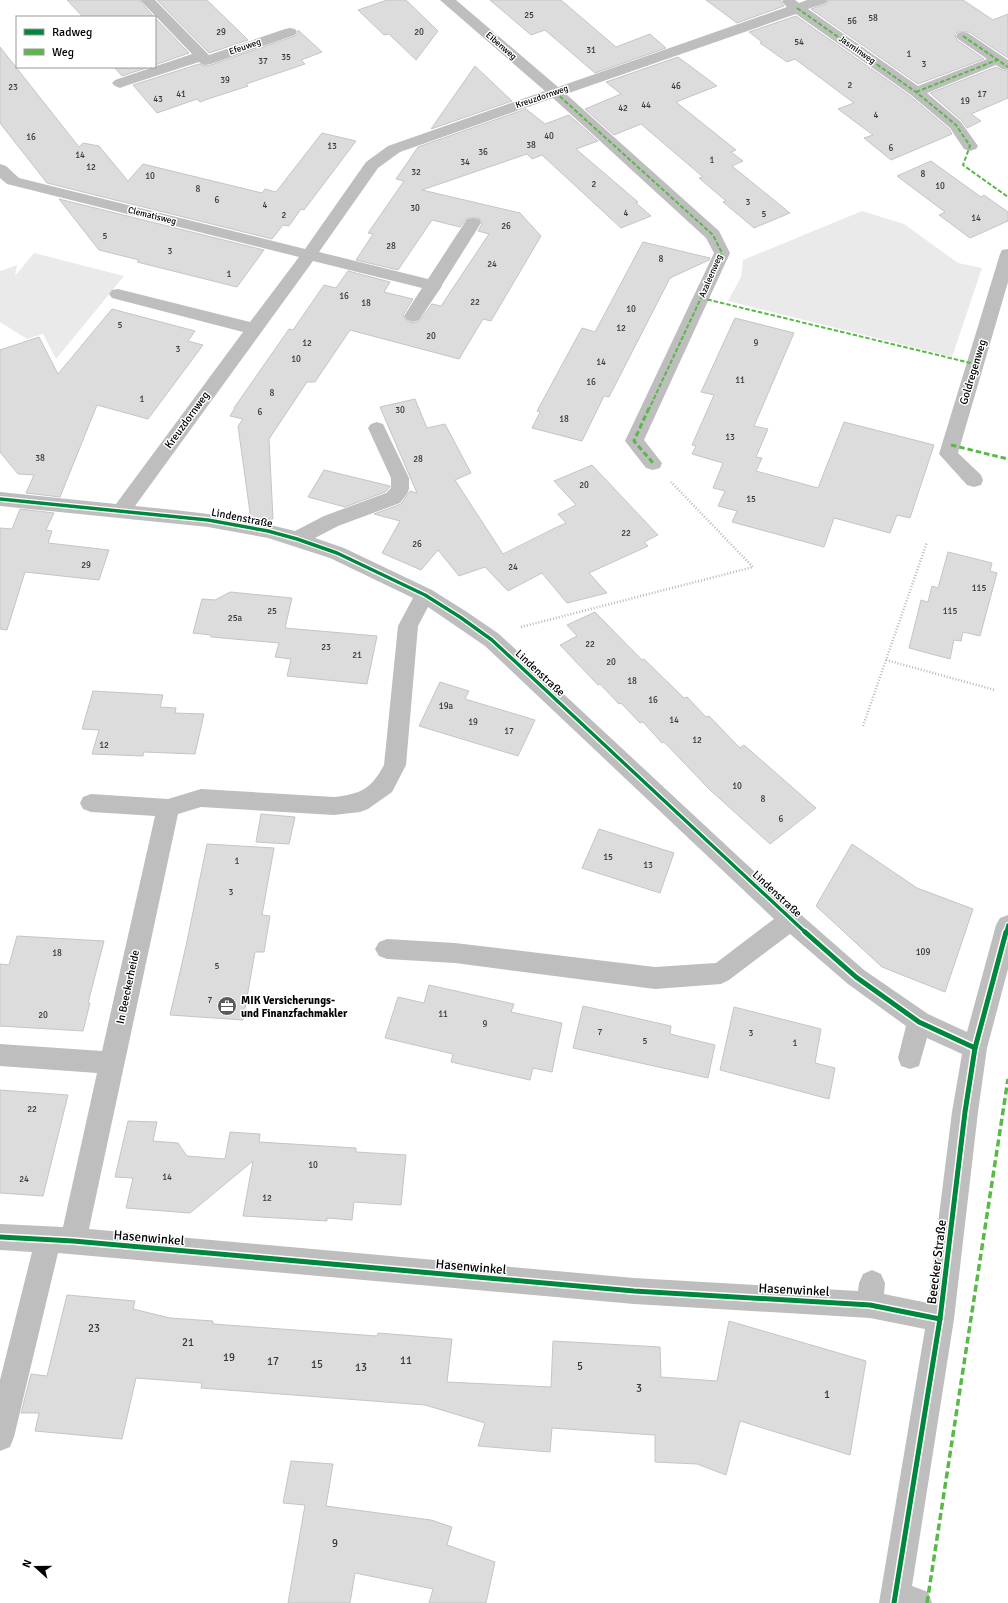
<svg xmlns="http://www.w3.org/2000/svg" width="1008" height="1603" font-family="Signika,sans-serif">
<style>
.green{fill:#eaeaea}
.building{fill:#dcdcdc;stroke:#c5c5c5}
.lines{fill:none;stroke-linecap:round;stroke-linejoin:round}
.path{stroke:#b8b8b8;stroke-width:2.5;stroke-dasharray:1 2;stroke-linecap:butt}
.minor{fill:#bebebe;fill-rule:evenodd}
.quiet-far2{stroke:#58b947;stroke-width:2;stroke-dasharray:4.5 2;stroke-linecap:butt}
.quiet-far1{stroke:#58b947;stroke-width:3;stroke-dasharray:5.5 3;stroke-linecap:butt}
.quiet{stroke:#58b947;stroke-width:3.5;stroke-dasharray:7 3.5;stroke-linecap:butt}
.cycleway-far1-casing{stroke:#fff;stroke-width:6}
.cycleway-casing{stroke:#fff;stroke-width:8}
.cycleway-far1{stroke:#00873e;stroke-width:3.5}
.cycleway{stroke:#00873e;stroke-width:5}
.labels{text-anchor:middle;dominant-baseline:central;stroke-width:3;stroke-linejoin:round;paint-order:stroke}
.number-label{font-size:9px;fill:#373737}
.far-street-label{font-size:9px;fill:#000;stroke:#fff}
.street-label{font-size:11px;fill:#000;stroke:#fff}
.poi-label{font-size:11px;font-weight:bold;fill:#000;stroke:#fff;text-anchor:start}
.near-number-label{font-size:11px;fill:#373737}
.near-street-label{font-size:13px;fill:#000;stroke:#fff}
</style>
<rect width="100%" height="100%" fill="#fff"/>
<g class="green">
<path d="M862,211L904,224L958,263L982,268L952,357L728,301L741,277L743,260Z"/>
<path d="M34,253L124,276L56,359L43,334L27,339L0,322V271L17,265L15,276Z"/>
</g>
<g class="building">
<path d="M67,0H139L154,17H83Z"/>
<path d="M157,0H207L248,40L209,53Z"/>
<path d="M387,0H406L438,31L416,60L389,34L384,35L358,10Z"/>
<path d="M490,0H561L616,47L650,34L666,48L595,73L545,30L531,35Z"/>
<path d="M706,0H781V2L784,6L737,23Z"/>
<path d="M829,0H963L993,20L1008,14V58L969,32H958L955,35L957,40L984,59L918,84L811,9L826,4Z"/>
<path d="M796,16L910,96L949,129L952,134L891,160L864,138L873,135L838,109L854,103L795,59L787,62L760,43L762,42L749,32Z"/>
<path d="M155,18L189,53L155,65Z"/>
<path d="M298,30L322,52L301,60L305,64L246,84L248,86L211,98L200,102L197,99L157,113L133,85L199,64L204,66L211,65L295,36L298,33Z"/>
<path d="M0,47L79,147L83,143L99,146L128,181L143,164L262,193L265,189L276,192L322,133L356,141L304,210L301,209L289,226L283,225L272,239L47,183L0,123Z"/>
<path d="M678,57L717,86L676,102L736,150L731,152L743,161L732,166L790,213L754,228L723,202L726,201L699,178L703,177L641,124L614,135L585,109L621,94L606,82Z"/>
<path d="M475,66L512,101L431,129Z"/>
<path d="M114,67H149L122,76Z"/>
<path d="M996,67L1002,70L1008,71V98L971,114L981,121L967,128L962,121L930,93Z"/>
<path d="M526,109L545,124L569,115L598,141L576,149L638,202L636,203L651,216L621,228L542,155L532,159L527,154L422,190L520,213L541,236L491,321L483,319L459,359L350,330L315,382H307L269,439L273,519L251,520L238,426L243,419L230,416L235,408H234L289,329L293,330L324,285L336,288L348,271L390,282L384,292L413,299L403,315L407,321L413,323L419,321L432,304L441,306L489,234L478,231L482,224L479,218H467L460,227L432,220L398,270L356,260L373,234L368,233L404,181L396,179L418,147Z"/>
<path d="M931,161L981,197L984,195L1008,212V221L970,238L939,215L945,212L897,176Z"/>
<path d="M59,199L264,250L237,287L137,262L139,260L99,250Z"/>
<path d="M643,242L710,258L709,260L670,278L609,397L604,396L582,441L532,428L540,412L537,411L582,328L595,332Z"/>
<path d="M112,309L195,331L188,341L203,345L148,419L97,405L60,497L26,493L34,475L18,474L0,452V350L39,337L58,374Z"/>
<path d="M735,318L794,333L754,426L768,429L756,457L762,458L756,471L818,488L844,422L934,445L910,518L897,515L890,533L834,518L824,547L732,522L737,511L718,506L725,491L713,488L723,463L692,454L696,446L692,445L714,395L701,392Z"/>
<path d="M415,399L427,428L445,424L471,473L455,480L503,554L555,528L566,523L558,514L576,505L554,481L592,465L658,535L644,542L648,546L589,573L607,593L567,603L542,573L508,591L485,567L459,576L438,550L421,570L382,553L400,521L374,514L401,504L410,491L417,493L380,407Z"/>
<path d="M324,470L390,486V487L385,492L345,507L308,497Z"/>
<path d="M20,509L54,513L46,530L52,531L48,543L109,550L99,580L25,572L7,630L0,629V528L12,529Z"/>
<path d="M948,552L992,563L990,571L997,573L980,636L963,632L961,641L954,640L950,659L909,648L921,600L928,602L932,586L938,588Z"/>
<path d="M230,592L292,598L285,628L377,636L367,684L287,676L291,659L275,657L279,643L211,637V635L193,633L202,599L215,600Z"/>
<path d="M595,612L642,660L644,659L684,698L687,697L706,717L709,716L740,748L744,745L816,808L770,844L709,789L664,742L662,743L643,722L640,723L621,703L619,704L600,684L598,685L560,645L577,636L567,625Z"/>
<path d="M440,682L469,691L465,699L535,720L518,756L419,726Z"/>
<path d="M93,691L163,695L160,707L176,708L175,713L204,714L195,754L144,752L143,756L92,754L99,730L82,729Z"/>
<path d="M261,814L295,817L289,844L256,842Z"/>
<path d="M599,829L674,853L660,893L582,868Z"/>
<path d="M207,844L274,848L262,915L270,916L264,952H255L243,1020L170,1015L186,946Z"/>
<path d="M852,844L917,888L973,909L945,992L882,967L816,906Z"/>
<path d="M17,936L104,941L88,1003H90L83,1031L0,1026V964L9,965Z"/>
<path d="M429,985L514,1004L511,1012L562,1023L552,1072L533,1068L530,1080L451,1062L453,1054L385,1038L398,997L424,1003Z"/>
<path d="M583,1006L671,1026L670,1034L715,1045L708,1078L573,1048Z"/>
<path d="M734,1007L821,1029L815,1063L835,1068L829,1099L720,1070Z"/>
<path d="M0,1090L68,1095L43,1196L0,1193Z"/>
<path d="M128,1121L157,1122L153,1141L178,1143L187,1156L225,1159L230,1132L260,1134L259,1142L356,1148V1152L406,1155L401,1205L354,1202L352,1220L327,1218V1221L243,1216L253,1161L190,1213L126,1208L133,1178L115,1177Z"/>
<path d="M67,1295L135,1301L133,1309L170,1318L213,1321V1324L377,1336L378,1333L452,1339L447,1382L551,1387L553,1341L660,1347L661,1377L717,1381L729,1321L866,1361L850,1455L740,1421L726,1475L697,1464L655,1462V1435L552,1428L550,1452L478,1446L485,1423L425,1405L201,1388L202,1383L136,1378L122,1439L35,1431L39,1413H21L31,1374L47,1376Z"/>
<path d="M291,1461L333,1464L326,1506L431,1520L452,1527L447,1545L495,1562L486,1603H429L433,1589L355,1573L350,1603H288L305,1505L283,1503Z"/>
</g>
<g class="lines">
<g class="path">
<path d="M521,627L753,567L671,482"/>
<path d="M886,660L995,690"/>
<path d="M863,726L927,542"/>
</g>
<g class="minor">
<path d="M140,0H155L209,55L285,29L290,28L295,29L297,32L295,35L211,64C206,65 202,66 199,62L125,86L120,88L115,86L112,83L115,80L192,54Z"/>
<path d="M440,0H456L558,87L787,7L782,2L783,0H795L799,3L807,0H828L826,3L808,9L918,86L987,59L958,39L956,36L958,33L963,32L968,33L1008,60V70L1002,69L996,65L927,93L961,122L978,146L976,149L970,151L964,149L950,128L911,95L796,14L566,94L719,231L730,253L644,440L662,463L660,468L653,470L646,468L625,441L714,253L706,238L553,98L400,152L378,168L319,252L428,279L467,219L473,218L479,219L481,223L442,285V286L419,320L413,322L407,320L404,316L422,288L313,261L135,506C189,511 242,517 295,531L324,516L386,493L391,488V478L368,428L371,424L377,422L383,424L409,478V489L407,494L400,503L338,526L315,538L344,548L432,590L467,612L499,634L799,913L864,970L928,1014L967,1032L996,925L1000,918L1008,915V969L987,1048L978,1112L954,1319L912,1586L928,1592L932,1603H879L925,1329L870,1318L634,1304L58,1253L14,1437L10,1447L0,1451V1380L32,1252L0,1250V1224L63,1227L97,1073L0,1066V1044L102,1051L155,816L91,812L83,809L80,803L83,797L91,794L168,799L201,789L334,797C361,794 371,789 384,765L398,626L413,598L330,558L268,538L208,527L0,506V492L116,504L243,332L112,298L109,294L112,290L118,289L250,322L299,257L7,184L0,178V164L6,166L19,178L305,249L366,162L388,146L545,91ZM428,607L485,646L774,919L716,963L655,967L455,943L387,939L379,942L375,949L379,956L387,959L455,963L655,989L721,984L729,980L790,934L848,984L906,1026L898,1058L901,1066L910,1069L919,1066L927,1038L962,1054L952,1112L928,1303L884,1294L885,1283L881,1274L872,1270L863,1274L859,1283L858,1291L634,1278L89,1229L178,814L201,807L334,815L360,812L368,809L392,792L406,765L418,626Z"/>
<path d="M1008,249V282L958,453L981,475L983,480L981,485L974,487L967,485L939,454L1000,254L1002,250Z"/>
</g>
<g class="quiet-far2">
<path d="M797,8L916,92L956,125L970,146L963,165L1008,197"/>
<path d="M963,36L1008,67"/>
<path d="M555,92L713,235L722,253L649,409"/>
<path d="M916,92L997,60"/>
<path d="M701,298L975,364"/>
</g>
<g class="quiet-far1">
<path d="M649,408L634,441L653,463"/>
<path d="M951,445L1008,459"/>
</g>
<path class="quiet" d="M927,1603L1008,1079"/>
<g class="cycleway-far1-casing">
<g id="cycleway-far1">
<path d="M0,499L208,520L268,531L297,539L337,553L425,595L460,617L492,640L806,933"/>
<path d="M1006,933L1008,925"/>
</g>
</g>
<g class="cycleway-casing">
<g id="cycleway">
<path d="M805,932L856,977L919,1022L975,1048"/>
<path d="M0,1237L73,1241L634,1291L870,1305L940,1319"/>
<path d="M894,1603L940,1319L965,1112L975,1048L1006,932"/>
</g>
</g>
<use href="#cycleway-far1" class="cycleway-far1"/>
<use href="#cycleway" class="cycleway"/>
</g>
<defs>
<g id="office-disc" transform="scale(1)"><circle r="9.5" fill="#595959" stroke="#fff"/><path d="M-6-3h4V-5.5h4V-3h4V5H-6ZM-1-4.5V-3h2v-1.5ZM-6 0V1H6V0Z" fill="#fff"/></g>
</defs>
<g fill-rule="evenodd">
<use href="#office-disc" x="227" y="1006"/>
</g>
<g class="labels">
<g class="number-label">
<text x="529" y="15">25</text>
<text x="873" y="18">58</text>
<text x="852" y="21">56</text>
<text x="221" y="32">29</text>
<text x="419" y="32">20</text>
<text x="799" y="42">54</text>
<text x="591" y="50">31</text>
<text x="909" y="54">1</text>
<text x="286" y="57">35</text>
<text x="263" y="61">37</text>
<text x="924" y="64">3</text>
<text x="225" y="80">39</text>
<text x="850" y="85">2</text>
<text x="676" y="86">46</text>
<text x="13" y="87">23</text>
<text x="181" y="94">41</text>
<text x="982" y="94">17</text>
<text x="158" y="99">43</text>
<text x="965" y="101">19</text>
<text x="646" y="105">44</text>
<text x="623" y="108">42</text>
<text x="876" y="115">4</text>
<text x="549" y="136">40</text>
<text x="31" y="137">16</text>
<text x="531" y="145">38</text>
<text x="332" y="146">13</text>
<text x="891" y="148">6</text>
<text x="483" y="152">36</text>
<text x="80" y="155">14</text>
<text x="712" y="160">1</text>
<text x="465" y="162">34</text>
<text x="91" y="167">12</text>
<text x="416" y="172">32</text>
<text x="923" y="174">8</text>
<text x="150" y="176">10</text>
<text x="594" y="184">2</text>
<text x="940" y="186">10</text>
<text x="198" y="189">8</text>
<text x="217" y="200">6</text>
<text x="748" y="202">3</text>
<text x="265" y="205">4</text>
<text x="415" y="208">30</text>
<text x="626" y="213">4</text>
<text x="764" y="214">5</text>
<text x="284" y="215">2</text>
<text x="976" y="218">14</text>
<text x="506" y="226">26</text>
<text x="105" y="236">5</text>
<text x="391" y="246">28</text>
<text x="170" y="251">3</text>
<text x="661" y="259">8</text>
<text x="492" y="264">24</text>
<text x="229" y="274">1</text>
<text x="344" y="296">16</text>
<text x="475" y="302">22</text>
<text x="366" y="303">18</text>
<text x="631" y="309">10</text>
<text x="120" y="325">5</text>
<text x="621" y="328">12</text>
<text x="431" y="336">20</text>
<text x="307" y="343">12</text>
<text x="756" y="343">9</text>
<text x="178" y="349">3</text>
<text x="296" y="359">10</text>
<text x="601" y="362">14</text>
<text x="740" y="380">11</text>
<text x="591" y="382">16</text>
<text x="272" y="393">8</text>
<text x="142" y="399">1</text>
<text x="400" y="410">30</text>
<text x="260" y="412">6</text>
<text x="564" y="419">18</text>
<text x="730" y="437">13</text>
<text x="40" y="458">38</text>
<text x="418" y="459">28</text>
<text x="584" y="485">20</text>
<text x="751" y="499">15</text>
<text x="626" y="533">22</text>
<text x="417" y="544">26</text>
<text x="86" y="565">29</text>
<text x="513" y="567">24</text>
<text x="979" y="588">115</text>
<text x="272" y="611">25</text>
<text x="950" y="611">115</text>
<text x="235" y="618">25a</text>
<text x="590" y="644">22</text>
<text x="326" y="647">23</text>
<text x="357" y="655">21</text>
<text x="611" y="662">20</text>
<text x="632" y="681">18</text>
<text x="653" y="700">16</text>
<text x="446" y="706">19a</text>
<text x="674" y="720">14</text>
<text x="473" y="722">19</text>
<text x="509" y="731">17</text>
<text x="697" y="740">12</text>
<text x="104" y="745">12</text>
<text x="737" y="786">10</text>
<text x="763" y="799">8</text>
<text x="781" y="819">6</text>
<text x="608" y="857">15</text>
<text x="237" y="861">1</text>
<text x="648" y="865">13</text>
<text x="231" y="892">3</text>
<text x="923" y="952">109</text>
<text x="57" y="953">18</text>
<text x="217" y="966">5</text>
<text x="210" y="1000">7</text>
<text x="443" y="1014">11</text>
<text x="43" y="1015">20</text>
<text x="485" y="1024">9</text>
<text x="600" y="1032">7</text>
<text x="751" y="1033">3</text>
<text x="645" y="1041">5</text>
<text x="795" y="1043">1</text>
<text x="32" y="1109">22</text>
<text x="313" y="1165">10</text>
<text x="167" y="1177">14</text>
<text x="24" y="1179">24</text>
<text x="267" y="1198">12</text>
</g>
<g class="far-street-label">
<text transform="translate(501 46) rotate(41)">Eibenweg</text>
<text transform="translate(245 47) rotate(-19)">Efeuweg</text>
<text transform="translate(857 50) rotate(35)">Jasminweg</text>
<text transform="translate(542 97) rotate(-19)">Kreuzdornweg</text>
<text transform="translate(152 216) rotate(14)">Clematisweg</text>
<text transform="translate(711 276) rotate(-67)">Azaleenweg</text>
</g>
<g class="street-label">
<text transform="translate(973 372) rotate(-73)">Goldregenweg</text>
<text transform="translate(187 420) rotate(-54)">Kreuzdornweg</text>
<text transform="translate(242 518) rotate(11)">Lindenstraße</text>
<text transform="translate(540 673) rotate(43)">Lindenstraße</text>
<text transform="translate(777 894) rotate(43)">Lindenstraße</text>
<text transform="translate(128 987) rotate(-78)">In Beeckerheide</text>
</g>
<g class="poi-label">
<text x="241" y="1000">MIK Versicherungs-<tspan x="241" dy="13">und Finanzfachmakler</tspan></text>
</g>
<g class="near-number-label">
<text x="94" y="1328">23</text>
<text x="188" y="1342">21</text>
<text x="229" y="1357">19</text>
<text x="406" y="1360">11</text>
<text x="273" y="1361">17</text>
<text x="317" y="1364">15</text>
<text x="580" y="1366">5</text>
<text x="361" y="1367">13</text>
<text x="639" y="1388">3</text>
<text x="827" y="1394">1</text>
<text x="335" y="1543">9</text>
</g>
<g class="near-street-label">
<text transform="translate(149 1238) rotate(5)">Hasenwinkel</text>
<text transform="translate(937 1262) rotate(-83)">Beecker Straße</text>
<text transform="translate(471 1267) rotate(5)">Hasenwinkel</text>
<text transform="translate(794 1290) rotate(3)">Hasenwinkel</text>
</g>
</g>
<rect x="16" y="16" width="140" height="52" fill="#ffffff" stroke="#999999"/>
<rect x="24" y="29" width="20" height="6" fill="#00873e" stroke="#999999"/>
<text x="52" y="36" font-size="12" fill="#000000">Radweg</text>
<rect x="24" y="49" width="20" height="6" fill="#58b947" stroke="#999999"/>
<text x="52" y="56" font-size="12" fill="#000000">Weg</text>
<g transform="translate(36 1567) rotate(291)" stroke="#ffffff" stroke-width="3" paint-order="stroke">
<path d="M0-3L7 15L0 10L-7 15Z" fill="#000000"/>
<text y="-6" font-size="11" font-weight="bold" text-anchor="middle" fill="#000000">N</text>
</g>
</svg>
